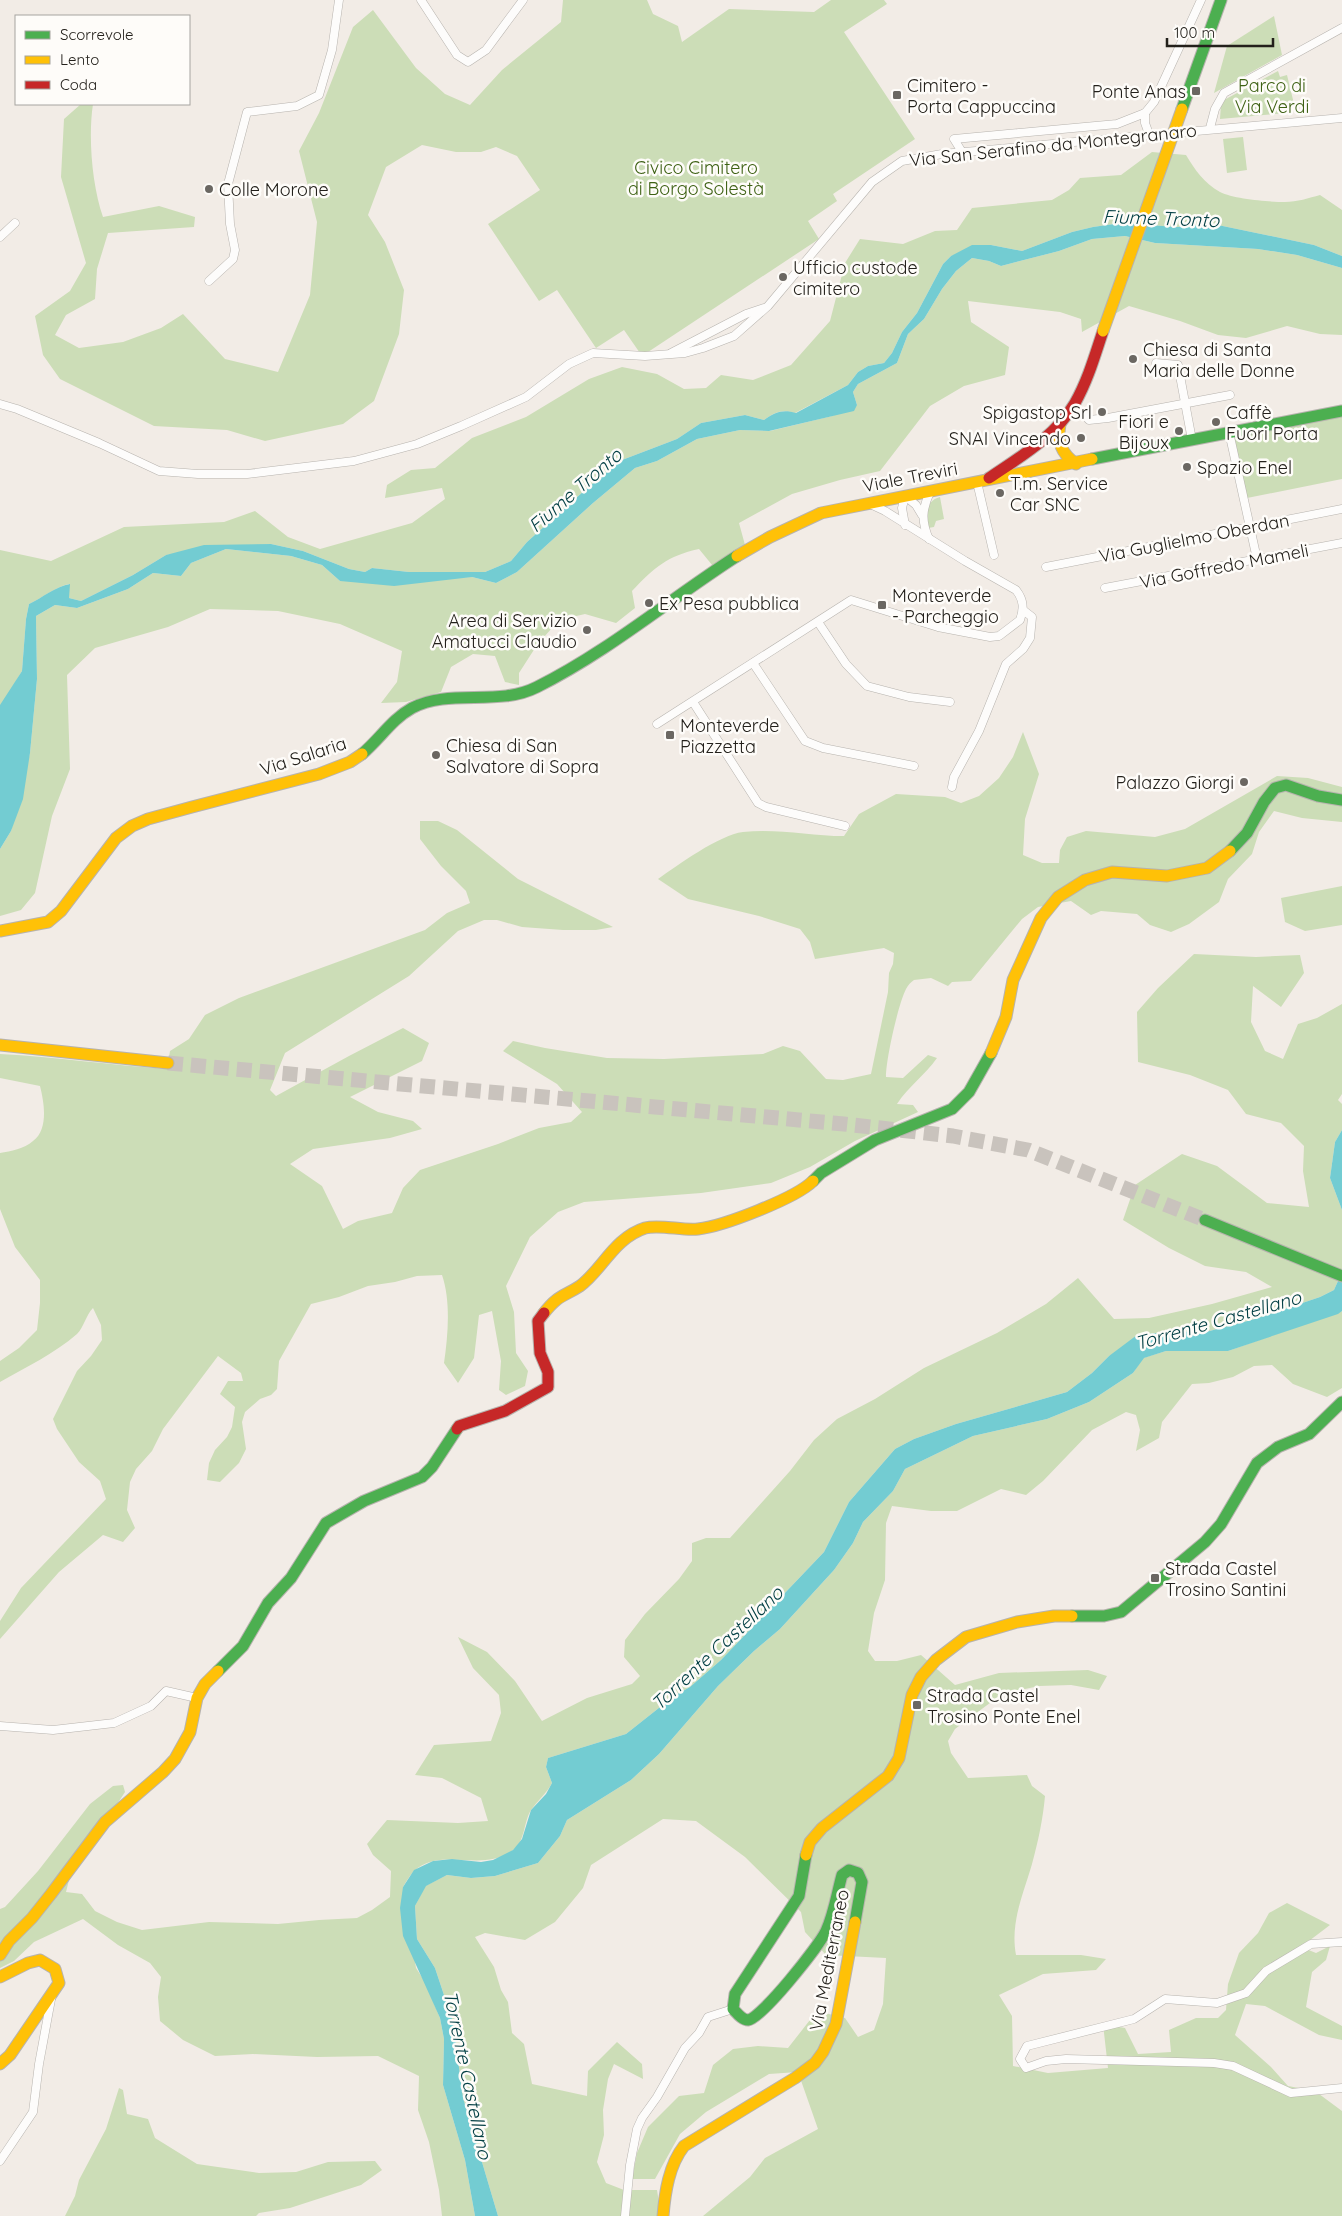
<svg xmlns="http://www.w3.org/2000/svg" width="1342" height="2216" font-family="Quicksand,sans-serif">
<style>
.green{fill:#ccddb7}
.water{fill:#73ccd2}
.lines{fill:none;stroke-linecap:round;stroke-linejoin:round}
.highway-tunnel{stroke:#c9c3bd;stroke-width:15;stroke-dasharray:15 8;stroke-linecap:butt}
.street-casing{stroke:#b7b3ae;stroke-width:9}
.fast-casing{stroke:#b7b3ae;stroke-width:13}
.slow-casing{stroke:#b7b3ae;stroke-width:13}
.jam-casing{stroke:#b7b3ae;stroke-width:13}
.street{stroke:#fdfcfb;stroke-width:8}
.fast{stroke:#4caf50;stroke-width:11}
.slow{stroke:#ffc107;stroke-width:11}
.jam{stroke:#c62828;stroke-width:11}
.slow-bridge-casing{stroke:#b7b3ae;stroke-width:13;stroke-linecap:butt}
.slow-bridge{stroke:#ffc107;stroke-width:11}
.poi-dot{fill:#6b6762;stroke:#fefcf9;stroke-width:2}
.labels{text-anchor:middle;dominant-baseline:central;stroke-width:5;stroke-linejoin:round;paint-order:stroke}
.poi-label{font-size:18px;fill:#23201b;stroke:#fefcf9;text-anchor:start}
.park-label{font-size:18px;fill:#3d6113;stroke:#fefcf9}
.street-label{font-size:18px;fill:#23201b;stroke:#fefcf9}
.water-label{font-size:19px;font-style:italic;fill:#044045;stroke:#fefcf9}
</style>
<rect width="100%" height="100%" fill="#f2ece6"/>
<g class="green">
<path d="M563,0H647L653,14L678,26L682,42L729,9L814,12L831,0H884L887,4L844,32L915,139L833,194L837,201L808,221L819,239L642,356L624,330L596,348L557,290L539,301L488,224L540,190L517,156L496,147L481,152H456L422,145L386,167L368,215L385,242L404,290L399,334L374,401L343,424L265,441L227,430L154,426L60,379L43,355L35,316L70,291L86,263L61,177L64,119L81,104H93C88,137 92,185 103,217L159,206L195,217L194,227L108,233L97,269L95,299L66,315L55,335L79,348L123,342L161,328L183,314L225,359L278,372L310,295L317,222L299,151L319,113L353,27L373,10L416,68L445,94L470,105L502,70L561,22Z"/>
<path d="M1274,16L1282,55L1214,93L1227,46Z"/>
<path d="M1278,71L1280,77L1287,75L1295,108H1287V113L1220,119L1221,104L1224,100Z"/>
<path d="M1243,137L1247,170L1227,173L1223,139Z"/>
<path d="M1152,152L1186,155C1195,170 1204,183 1220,192C1234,199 1269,202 1285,202C1297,202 1309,198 1320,195L1342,210V256L1314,245L1213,224L1177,227L1121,223L1093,227L1072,232L1022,251L991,245L951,256L943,264L917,313L902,332L892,353L884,363L868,366L858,372L848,385L795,413C782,409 775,412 764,420L745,415L701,423L677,439L622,460L585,490L527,542L511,561L485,572H409L372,568L365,572L349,569L303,551L271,544L166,555L133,575L81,601L69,598V584C57,586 42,598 29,604L26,619L22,671L0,708V550L51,561L124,527L224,522L255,511L288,537L320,549L412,523L445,499L442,488L385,498L387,485L411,470L435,468L472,438L526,417L589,379L622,367L657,374L684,389L706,388L721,375L753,380L791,365L830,321L845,263L860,239L903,244L935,231L957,230L972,208L1052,200L1069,190L1080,178L1121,175Z"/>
<path d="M1125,236L1155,243L1258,249L1297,255L1342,268V335L1320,334L1287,326L1246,338L1218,335L1180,321L1129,306L1082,332L1081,319L1060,312L968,301L971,322L1009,347L1005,375L964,386L930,406L880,471L840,480L792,494L739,523L745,545L717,571L699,549C667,556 655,567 632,591L635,608L616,623L585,614L559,620L537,645L519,673V685L505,682L495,656L473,654L451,667L441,692L406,702L381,703L397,682L402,651L340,624L278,611L210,609L168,627L95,648L67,675L70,769L52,816L35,893L21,910L0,916V849L11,831L30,753L37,679L36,616L55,605L77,608L128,589L153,573L181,576L191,563L226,549L291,556L322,565L340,581L472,577L496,583L517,572L593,503L635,468L657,461L697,439L740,430L770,431L832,416L857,405L853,392L858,384L897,363L908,334L924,319L942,289L956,271L972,258L989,261L1001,266L1059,251L1092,239Z"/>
<path d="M1342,414V479L1247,498L1233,435Z"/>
<path d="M940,497L944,519L936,521L934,527L928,528C926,515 925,501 940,497Z"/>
<path d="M1023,732L1039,774L1025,819L1023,855L1042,863H1059L1060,850L1067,837L1086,831L1155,837L1185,829L1277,776L1308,778L1342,787V822L1302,818L1274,811L1259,832L1252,854L1228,879L1219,902L1189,924L1171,932L1150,925L1137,914L1101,911L1091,915L1071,901L1038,907L1022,919L971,981L952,982L948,986L931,978L914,980C911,982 908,985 906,989C898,1005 886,1059 886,1077L903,1078L928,1055L937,1058C925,1075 908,1087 897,1104L913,1105L918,1112L855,1141L810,1167L771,1183L701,1193L584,1202L558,1212L530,1237L506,1286L514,1312L516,1353L528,1371L525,1386L506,1395L499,1390L501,1361L492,1311L479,1315L474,1358L458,1383L444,1363C448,1336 451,1301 442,1275L417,1276L395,1282L368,1286L339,1297L311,1304L279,1361L277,1389L271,1395L260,1399L245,1412L242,1422L246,1449L239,1463L220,1482L207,1480L209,1463L215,1450L227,1437L232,1427L235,1407L220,1394L228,1381H243L241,1373L218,1356L163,1429L152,1451L136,1469L130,1482L127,1510L135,1528L123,1542L103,1535L59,1572L0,1639V1621L21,1588L106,1499L100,1481L79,1462L57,1429L53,1419L77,1371L91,1356L102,1340L101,1325L93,1308C86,1315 84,1327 77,1334C54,1354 26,1367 0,1382V1361L19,1348L37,1330L40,1303V1280L15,1247L0,1209V1153C11,1151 24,1149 33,1141C49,1129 44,1102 40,1086L0,1078V1054C56,1057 111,1065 167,1069L170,1051L189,1039L205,1015L239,998L425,930L447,913L470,903L466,891L441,866L420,839V821H438L457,830L518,879L613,927L596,930H563L522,927L497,920H484L458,931L409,976L285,1053L270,1090L276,1096L349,1056L403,1028L429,1043L422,1061L350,1097L378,1112L413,1121L422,1129L390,1138L313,1149L290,1164L322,1186L343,1229L358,1221L392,1213L403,1188L420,1170L498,1144L539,1128L571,1122L582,1112L557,1084L503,1051L513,1041L545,1048L607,1058L664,1059L763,1054L783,1046L800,1051L826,1079L843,1080L871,1074L888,992L889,973L893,964L894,953L884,948L815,959L810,942L800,929L759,916L688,899L658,879C678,865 719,835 743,832C776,828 811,836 844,836L859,814L896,794L945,797L961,803L979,796L999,778L1013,757Z"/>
<path d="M1342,886V925L1305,931L1285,922L1281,898Z"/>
<path d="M1194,954L1256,957L1300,955L1304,973L1281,1007L1253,986L1251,1022L1265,1051L1283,1059L1298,1024L1317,1018L1342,1004V1094L1338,1100L1342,1104V1130L1335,1142L1330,1178L1342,1210V1272L1334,1290L1320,1297L1255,1319L1202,1333L1178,1331L1109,1356L1092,1373L1067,1392L956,1424L914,1439L895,1449L849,1502L824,1552L721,1660L690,1687L674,1696L626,1734L548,1758L546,1767L552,1783C547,1793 538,1800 531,1810C523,1823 526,1841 512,1851C481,1873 441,1846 414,1871C410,1875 406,1882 403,1887L416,1968L425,1982L440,2018L444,2039L443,2085L465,2160L475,2216H442L439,2190L429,2142L418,2110L419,2076L378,2056L317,2057L253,2054L215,2056L183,2040L160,2021L158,1997L161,1977L150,1963L118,1945L83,1919L34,1942L14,1961L0,1968V1909L5,1907L38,1871L90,1804L113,1786L123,1785L125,1792L70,1876L66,1892L82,1894L95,1911L117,1922L142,1930L209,1922L278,1924L319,1920L357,1918L372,1910L390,1897L391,1871L373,1855L367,1844L387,1820L458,1823L488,1821L481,1798L442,1778L415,1775L434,1745L491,1741L501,1713L499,1695L473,1668L458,1637L487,1652L515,1681L542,1721L587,1698L632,1684L640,1676L624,1657L625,1640L645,1614L679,1579L692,1561V1543L706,1538H730L790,1471L814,1440L837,1419L875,1399L924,1368L997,1333L1046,1304L1078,1278L1114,1319L1149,1318L1212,1304L1272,1287L1246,1272L1205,1266L1169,1248L1123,1220L1135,1185L1182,1154L1217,1166L1267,1203L1309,1207L1303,1171L1304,1146L1281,1123L1246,1114L1228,1090L1190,1075L1138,1062L1137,1012L1158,988Z"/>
<path d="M1342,1311V1388L1327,1397L1293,1384L1272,1365L1254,1366L1233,1377L1209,1383L1192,1384L1162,1422L1159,1438L1136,1451L1140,1430L1136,1415L1126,1412L1092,1430L1043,1481L1026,1495L1001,1489L957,1511H931L892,1506L886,1523L885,1580L874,1613L868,1651L875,1661H897L921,1655L955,1685L999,1673L1088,1670L1107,1676L1099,1690L1071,1685L1039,1686L1002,1694L955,1729L948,1741L951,1753L968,1778L1027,1775L1032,1786L1045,1796C1043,1819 1038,1842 1032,1864C1023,1895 1010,1923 1016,1955H1081L1106,1959L1096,1970L1043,1974L999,1995L1012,2016L1013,2066L1048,2073L1108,2068L1103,2024L1125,2028L1138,2054L1171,2052L1169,2030L1196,2018H1218L1226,2010L1228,1984L1239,1953L1258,1933L1269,1913L1287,1903L1330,1925L1301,1947L1316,1953L1330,1946L1326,1960L1312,1972L1306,2007L1342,2026V2040L1319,2035L1265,2006L1246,2004L1235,2035L1271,2067L1288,2086L1315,2091L1342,2111V2216H703L750,2177L765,2158L818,2129L798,2072L769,2074L706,2112L680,2134L655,2179H632L637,2153L648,2127L679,2096L704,2093L713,2065L733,2049L758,2046L788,2048L817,2011L845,2018L858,2037L874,2030L883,2004L886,1958L826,1955L805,1932L801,1912L745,1857L696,1821L663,1819L591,1865L583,1888L555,1922L525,1940L485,1933L475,1937L494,1967L501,1990L508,2002L512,2033L524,2044L532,2084L587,2096L588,2071L617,2042L642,2064L643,2079L614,2064L608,2079L603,2110L604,2135L597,2162L606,2183L624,2190H657L661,2216H498L463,2098L453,2022L435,1968L417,1939L415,1906L425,1886L447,1875L471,1878L495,1876L538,1863L560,1836L567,1820L631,1780L659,1754L718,1686L754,1651L780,1629L834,1570L853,1543L863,1522L893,1491L905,1469L973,1436L1047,1419L1089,1402L1133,1373L1143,1358L1166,1351H1228Z"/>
<path d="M119,2088L123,2090L127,2114L148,2119L155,2138L197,2164L259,2173L296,2172L328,2162L375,2161L382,2170L361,2185L290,2208L259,2213L256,2216H65L75,2196L79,2180L106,2129Z"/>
</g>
<g class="water">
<path d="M1121,223L1177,227L1213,224L1314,245L1342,256V268L1297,255L1258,249L1155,243L1125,236L1092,239L1059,251L1001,266L989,261L972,258L956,271L942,289L924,319L908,334L897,363L858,384L853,392L857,405L854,411L769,431L740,430L697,439L657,461L635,468L593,503L517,572L496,583L472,577L394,586L340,581L322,565L291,556L226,549L191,563L181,576L153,573L128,589L77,608L55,605L36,616L37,679L30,753L23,799L11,831L0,849V705L22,671L26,619L29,604C42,598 56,586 70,584L69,598L81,601L133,575L166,555L204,545L271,544L303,551L349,569L365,572L372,568L409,572H485L511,561L527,542L585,490L622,460L677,439L701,423L745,415L764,420C775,412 783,409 796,413L848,385L858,372L868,366L884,363L892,353L902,332L917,313L943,264L951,256L972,245H991L1022,251L1072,232L1093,227Z"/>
<path d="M1342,1130V1210L1330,1178L1335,1142Z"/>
<path d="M1342,1272V1311L1338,1314L1228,1351H1166L1144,1358L1133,1373L1089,1402L1047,1419L973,1436L905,1469L893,1491L863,1522L853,1543L834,1570L780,1629L754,1651L718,1686L659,1754L631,1780L567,1820L560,1836L538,1863L495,1876L471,1878L447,1875L426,1886L415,1906L417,1939L435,1968L453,2022L463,2098L498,2216H475L465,2160L443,2085L444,2039L440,2018L403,1936L400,1908L403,1887L414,1870L433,1861L452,1859L481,1862L493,1860L513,1850L522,1839L531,1810L546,1794L552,1783L546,1767L548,1758L626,1734L674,1696L690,1687L721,1660L824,1552L849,1502L895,1449L914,1439L956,1424L1067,1392L1092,1373L1109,1356L1137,1335L1178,1331L1202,1333L1255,1319L1320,1297L1334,1290Z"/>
</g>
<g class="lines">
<path class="highway-tunnel" d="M168,1063L844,1124L953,1136L1028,1150L1205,1220"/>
<g class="street-casing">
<g id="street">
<path d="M421,0L457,55L468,62L486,50L523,0"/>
<path d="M1145,113V123L1149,134"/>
<path d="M1210,128L1215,109L1224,93L1342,28"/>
<path d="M962,152L954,139L1117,124L1145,113L1154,102L1201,0"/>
<path d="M0,237L15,223"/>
<path d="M209,281L233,259L235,250L230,224L228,184L247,112L297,106L319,95L332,50L339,0"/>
<path d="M671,353L746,314L764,308"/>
<path d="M1156,363L1178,365L1192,440"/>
<path d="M0,404L17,409L99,443L159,471L198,474H247L354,461L417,444L461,426L526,397L569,364L593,353L645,356L685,353L703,348L734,336L768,306L872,182L902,161L942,154L1342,118"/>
<path d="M1083,414L1089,420L1108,418L1230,395"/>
<path d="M1229,432L1257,559"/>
<path d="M977,482L994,555"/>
<path d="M905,525L902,508L905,496L916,505L922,515"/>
<path d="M929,539C921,521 922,509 930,492"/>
<path d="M1046,567L1342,509"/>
<path d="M1105,588L1342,543"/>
<path d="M818,622L846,664L867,686L909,697L950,702"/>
<path d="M753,663L805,741L823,748L914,766"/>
<path d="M693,702L758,803L766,807L845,826"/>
<path d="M657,724L851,600L938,627L990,637L999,636L1020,620C1024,609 1024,600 1016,590L965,561L885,511L868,503"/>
<path d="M952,787L954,777L979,731L1006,664L1023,649L1030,638L1032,617L1023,610"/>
<path d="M0,1726L53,1730L114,1723L151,1706L166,1691L197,1698"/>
<path d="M1342,1942L1311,1944L1266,1971L1246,1993L1217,2003L1165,1999L1134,2019L1027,2046L1020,2059L1026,2068L1046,2061L1066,2059L1214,2063L1233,2066L1291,2093L1342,2088"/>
<path d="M0,2161L33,2112L39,2064L52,1994"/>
<path d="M625,2216L630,2165L637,2129L642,2118L657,2097L685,2048L699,2033L708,2017L733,2009"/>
</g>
</g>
<g class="fast-casing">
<g id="fast">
<path d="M1182,109L1221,0"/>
<path d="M1092,459L1342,411"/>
<path d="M362,754C379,740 392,719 412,708C450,688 498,707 537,687C609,651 670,599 737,556"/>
<path d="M1230,851L1247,833L1264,802L1275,788L1286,785L1318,796L1342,800"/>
<path d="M813,1181L821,1173L875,1140L952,1109L969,1092L991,1053"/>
<path d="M1205,1220L1342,1276"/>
<path d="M1072,1616H1104L1121,1612L1205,1542L1221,1524L1257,1463L1278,1447L1309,1434L1342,1402"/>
<path d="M218,1671L243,1646L268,1603L291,1578L326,1523L364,1501L422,1477L432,1467L457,1429"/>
<path d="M806,1855L799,1896L735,1994L733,2009C737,2013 742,2020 748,2020C762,2018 819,1946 826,1931C834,1914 837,1893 842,1875L849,1870L858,1873L862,1882L855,1922"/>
</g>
</g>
<g class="slow-casing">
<g id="slow">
<path d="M1060,424C1057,442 1061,453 1076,464"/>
<path d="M737,556L770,537L821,513L1092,459"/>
<path d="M0,931L48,922L61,911L116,838L132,826L148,819L192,807L319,774L350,762L362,754"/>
<path d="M0,1045L168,1063"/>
<path d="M991,1053L1006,1017L1013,980L1041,918L1058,897L1085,880L1112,872L1167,876L1207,868L1230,851"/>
<path d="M544,1313C558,1295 563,1297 580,1286C602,1270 614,1238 645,1228C660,1224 683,1231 698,1229C724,1226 796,1198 813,1181"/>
<path d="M806,1855L810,1842L822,1828L888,1776L899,1758L912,1695L921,1677L936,1660L966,1637L1017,1622L1054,1616H1072"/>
<path d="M0,1955L9,1941L32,1918L51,1894L105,1822L163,1772L175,1759L190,1732L197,1698L205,1684L218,1671"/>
<path d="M0,1977L28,1963L40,1960L55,1969L59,1983L10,2055L0,2064"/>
<path d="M663,2216C665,2192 669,2165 684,2146L795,2078L815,2063L823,2052L836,2024L855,1922"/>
</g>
</g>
<g class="jam-casing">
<g id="jam">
<path d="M989,478C1020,457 1056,436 1075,403C1088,380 1095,355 1103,331"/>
<path d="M457,1429L459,1426L505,1411L548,1387V1372L540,1353L538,1321L544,1313"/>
</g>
</g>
<use href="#street" class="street"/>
<use href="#fast" class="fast"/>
<use href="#slow" class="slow"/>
<use href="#jam" class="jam"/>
<g class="slow-bridge-casing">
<path id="slow-bridge" d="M1103,331L1182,109"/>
</g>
<use href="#slow-bridge" class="slow-bridge"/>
</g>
<g class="poi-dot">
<rect x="1191" y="86" width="10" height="10" rx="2.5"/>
<rect x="892" y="90" width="10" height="10" rx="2.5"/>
<circle cx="209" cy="189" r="5"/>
<circle cx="783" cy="277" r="5"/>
<circle cx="1133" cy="359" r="5"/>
<circle cx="1102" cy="412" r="5"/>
<circle cx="1216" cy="422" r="5"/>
<circle cx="1179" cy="431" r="5"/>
<circle cx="1081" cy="438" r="5"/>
<circle cx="1187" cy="467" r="5"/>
<circle cx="1000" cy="493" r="5"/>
<circle cx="649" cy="603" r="5"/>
<rect x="877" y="600" width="10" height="10" rx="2.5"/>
<circle cx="587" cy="630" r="5"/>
<rect x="665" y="730" width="10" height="10" rx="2.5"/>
<circle cx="436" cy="755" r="5"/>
<circle cx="1244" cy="782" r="5"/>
<rect x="1150" y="1573" width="10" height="10" rx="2.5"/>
<rect x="912" y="1700" width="10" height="10" rx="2.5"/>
</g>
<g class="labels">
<g class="poi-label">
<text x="907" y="85">Cimitero -<tspan x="907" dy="21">Porta Cappuccina</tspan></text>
<text x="1186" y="91" text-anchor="end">Ponte Anas</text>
<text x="219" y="189">Colle Morone</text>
<text x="793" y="267">Ufficio custode<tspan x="793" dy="21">cimitero</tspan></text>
<text x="1143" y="349">Chiesa di Santa<tspan x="1143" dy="21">Maria delle Donne</tspan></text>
<text x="1092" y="412" text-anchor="end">Spigastop Srl</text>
<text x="1226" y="412">Caffè<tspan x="1226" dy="21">Fuori Porta</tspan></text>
<text x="1169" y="421" text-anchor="end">Fiori e<tspan x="1169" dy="21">Bijoux</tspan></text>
<text x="1071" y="438" text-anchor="end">SNAI Vincendo</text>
<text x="1197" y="467">Spazio Enel</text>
<text x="1010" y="483">T.m. Service<tspan x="1010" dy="21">Car SNC</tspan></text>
<text x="892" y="595">Monteverde<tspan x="892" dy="21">- Parcheggio</tspan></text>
<text x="659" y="603">Ex Pesa pubblica</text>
<text x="577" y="620" text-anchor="end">Area di Servizio<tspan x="577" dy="21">Amatucci Claudio</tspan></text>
<text x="680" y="725">Monteverde<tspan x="680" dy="21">Piazzetta</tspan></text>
<text x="446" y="745">Chiesa di San<tspan x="446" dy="21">Salvatore di Sopra</tspan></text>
<text x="1234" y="782" text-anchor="end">Palazzo Giorgi</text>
<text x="1165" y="1568">Strada Castel<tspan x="1165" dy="21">Trosino Santini</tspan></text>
<text x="927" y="1695">Strada Castel<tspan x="927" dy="21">Trosino Ponte Enel</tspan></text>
</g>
<g class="park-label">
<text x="1272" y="85">Parco di<tspan x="1272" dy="21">Via Verdi</tspan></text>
<text x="696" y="167">Civico Cimitero<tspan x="696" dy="21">di Borgo Solestà</tspan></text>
</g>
<g class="street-label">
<text transform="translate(1053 145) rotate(-6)">Via San Serafino da Montegranaro</text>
<text transform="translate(910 477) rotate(-11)">Viale Treviri</text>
<text transform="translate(1194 538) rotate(-11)">Via Guglielmo Oberdan</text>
<text transform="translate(1224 566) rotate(-11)">Via Goffredo Mameli</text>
<text transform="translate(303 756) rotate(-18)">Via Salaria</text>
<text transform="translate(829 1960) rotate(-79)">Via Mediterraneo</text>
</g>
<g class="water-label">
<text transform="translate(1161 218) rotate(2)">Fiume Tronto</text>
<text transform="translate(575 490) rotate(-41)">Fiume Tronto</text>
<text transform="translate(1218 1320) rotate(-16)">Torrente Castellano</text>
<text transform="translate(717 1648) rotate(-43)">Torrente Castellano</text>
<text transform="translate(468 2075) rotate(78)">Torrente Castellano</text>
</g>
</g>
<rect x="15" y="15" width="175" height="90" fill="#fefcf9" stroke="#a6a4a0"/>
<rect x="25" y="31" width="25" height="8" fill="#4caf50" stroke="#a6a4a0"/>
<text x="60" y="40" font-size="15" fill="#23201b">Scorrevole</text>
<rect x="25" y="56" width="25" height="8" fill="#ffc107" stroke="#a6a4a0"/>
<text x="60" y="65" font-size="15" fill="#23201b">Lento</text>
<rect x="25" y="81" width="25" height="8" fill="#c62828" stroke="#a6a4a0"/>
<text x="60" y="90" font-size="15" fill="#23201b">Coda</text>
<path d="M1167 38v8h106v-8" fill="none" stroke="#23201b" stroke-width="2.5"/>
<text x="1174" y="38" font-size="15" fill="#23201b" stroke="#fefcf9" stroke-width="4" paint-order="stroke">100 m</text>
</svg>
